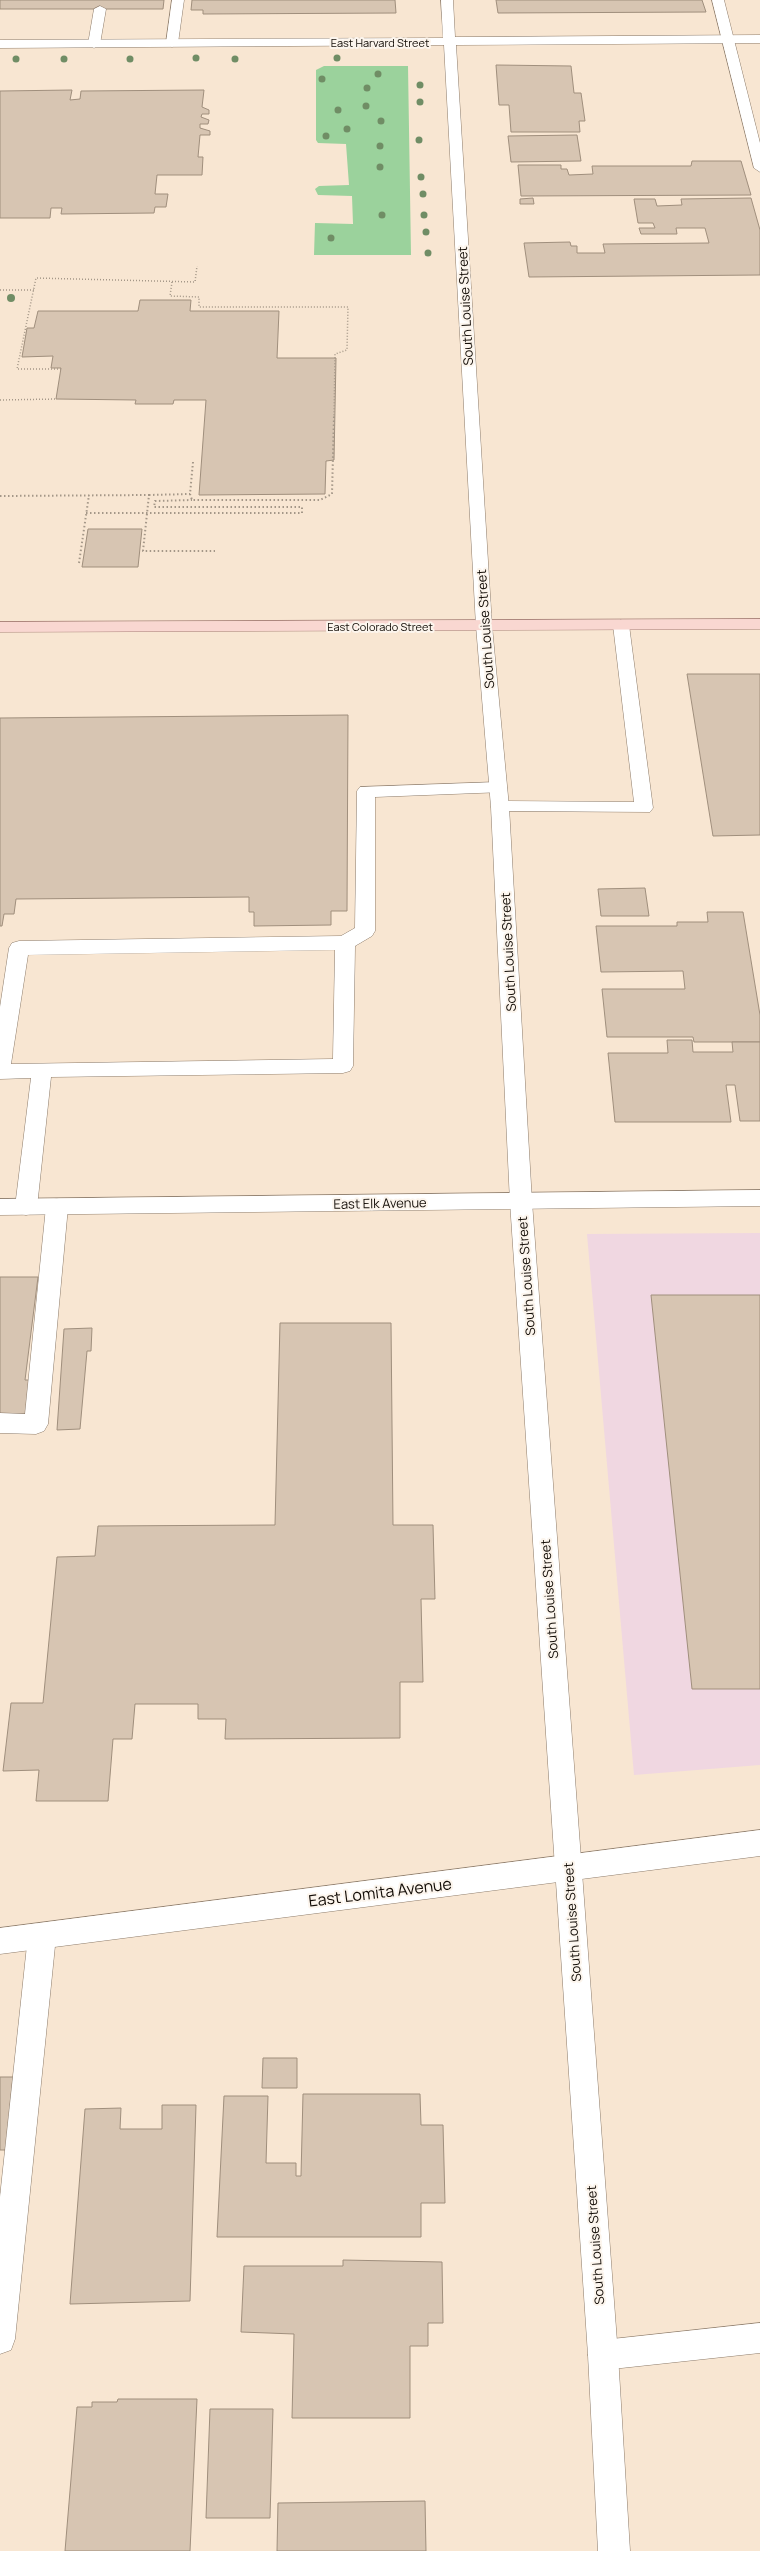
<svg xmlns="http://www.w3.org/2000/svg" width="760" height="2551" font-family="Manrope,sans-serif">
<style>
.education{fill:#f0d7e1}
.green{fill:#9bd29c}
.building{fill:#d7c5b2;stroke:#a08f7d}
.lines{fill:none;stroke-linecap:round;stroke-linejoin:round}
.service-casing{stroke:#8d7c6b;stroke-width:1}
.minor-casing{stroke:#8d7c6b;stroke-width:1}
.tertiary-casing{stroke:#8d7c6b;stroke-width:1}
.primary-casing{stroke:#a67f76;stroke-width:1}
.path-far1{stroke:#a49788;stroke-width:1.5;stroke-dasharray:1 2;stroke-linecap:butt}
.path{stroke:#a49788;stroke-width:2;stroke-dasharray:1.5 2.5;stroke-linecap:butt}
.service{fill:#fff;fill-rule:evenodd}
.minor{fill:#fff;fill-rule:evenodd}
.tertiary{fill:#fff;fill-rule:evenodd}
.primary{fill:#f9d7d1;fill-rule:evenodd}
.tree{fill:#708d65}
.labels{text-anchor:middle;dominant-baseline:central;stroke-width:4;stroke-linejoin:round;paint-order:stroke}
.far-street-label{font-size:11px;fill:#120c06;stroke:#fcf5ed}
.street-label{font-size:13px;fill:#120c06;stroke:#fcf5ed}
.near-street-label{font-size:16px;fill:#120c06;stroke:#fcf5ed}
</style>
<rect width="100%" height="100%" fill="#f8e6d2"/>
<path class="education" d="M760,1233V1765L634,1775L587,1234Z"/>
<path class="green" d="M324,66H408L411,255H314L315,223L353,224L352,196L318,195L315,189L319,186L349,185L346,144L318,143L316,140V70Z"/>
<g class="building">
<path d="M0,0H164L163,9H0Z"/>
<path d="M192,0H395L396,13L203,14V10H191Z"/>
<path d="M496,0H702L706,12L498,13Z"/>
<path d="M496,65L571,66L574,93H581L585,121H579L580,132H511L509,105H499Z"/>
<path d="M72,90L70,100L80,99L81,91L204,90L202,107L209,110V114H202L201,117L209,120L208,124H200V128L210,131V135H200L198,157H203L202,175H157L155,194H168L166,207H155L154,213L61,214L62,208H51L50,218H0V91Z"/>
<path d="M577,135L581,161L511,162L508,136Z"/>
<path d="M692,161H741L751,195L521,196L518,165H561V169H567L569,175L593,174L592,166H691Z"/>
<path d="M533,198L534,204H520V199Z"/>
<path d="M751,198L760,230V275L529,277L524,243L570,242L571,246H577V253H605L603,244L709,243L705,228H676L677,234H641L639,228H655L653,223H638L634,199H655L657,206L682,205L681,199Z"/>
<path d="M140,300H191L190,311H279L277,358H336L334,460L326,461L325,494L199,495L206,400H174L173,404H135L136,400L56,399L61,368H51L53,356L22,357L27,328H34L38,311H138Z"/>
<path d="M88,529H142L138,567H82Z"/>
<path d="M687,674H760V835L713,836Z"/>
<path d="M348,715L347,911H331V925L254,926V912H249V897L16,899L14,914H4L2,926H0V718Z"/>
<path d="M645,888L649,916H601L598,889Z"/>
<path d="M707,912H743L760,1015V1042H694L693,1037H607L602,989H685L683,971L601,972L596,926H677V922H708Z"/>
<path d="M667,1040H692L693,1052H733L732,1042H760V1121H740L735,1085H726L731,1122H615L608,1053H668Z"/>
<path d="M0,1277H38L25,1380H35L31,1414H0Z"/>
<path d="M651,1295H760V1689H692Z"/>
<path d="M280,1323H391L393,1525H433L435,1599H421L423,1682H400V1738L225,1739L226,1719H198V1704H135L132,1739H113L108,1801H36L39,1770L3,1771L11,1703H43L57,1557L95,1556L98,1526L275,1525Z"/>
<path d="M92,1328L91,1351H87L80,1429L57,1430L64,1329Z"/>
<path d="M263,2058H297V2088H262Z"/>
<path d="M0,2077H13L6,2150H0Z"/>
<path d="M303,2094H420L421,2125H443L445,2203H421V2237H217L224,2096H268L266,2163H296V2176H301Z"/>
<path d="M162,2105H196L190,2301L70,2304L85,2109L121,2108L120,2129H162Z"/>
<path d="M343,2260L442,2262L443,2323H428V2346H410V2418H292L294,2334L241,2332L244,2266H343Z"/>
<path d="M118,2399H197L190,2551H65L77,2407H92V2402H117Z"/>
<path d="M210,2409H273L270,2518H206Z"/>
<path d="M425,2501L426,2551H277L278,2503Z"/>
</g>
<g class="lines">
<g class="service-casing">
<g id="service">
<path d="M172,0H184L178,43L172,47L166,43Z"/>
<path d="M712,0H724L760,143V172L754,168Z"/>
<path d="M100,6L106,9L100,44L94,48L88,44L94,9Z"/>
<path d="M621,620L629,625L653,808L650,812L494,811L491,807L494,803L500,801L634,802L613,625Z"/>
<path d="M498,782L504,784L507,788L504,792L375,797V931L372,936L355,946L353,1066L350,1071L343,1073L51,1077L37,1207L34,1213L26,1215L18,1213L15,1207L31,1078L0,1079V1007L9,948L12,943L19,941L341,936L355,928L357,791L360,787ZM335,950L333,1059L11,1064L28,955Z"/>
<path d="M57,1199L65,1201L68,1207L48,1424L44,1431L36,1434L0,1433V1413L25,1414L46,1207L49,1201Z"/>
<path d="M42,1923L52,1926L56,1936L15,2339L11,2350L0,2354V2197L28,1936L32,1926Z"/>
<path d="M760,2323V2353L603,2370L592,2366L588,2355L592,2344L603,2340Z"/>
</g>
</g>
<g class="minor-casing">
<g id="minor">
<path d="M760,1190V1206L0,1215V1199Z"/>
<path d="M760,1830V1856L0,1954V1928Z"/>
</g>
</g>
<g class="tertiary-casing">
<path id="tertiary" d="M441,0H453L455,37L760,35V43L456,45L492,626L509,807L532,1202L618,2355L630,2551H598L588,2355L510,1202L491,807L476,626L444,45L0,48V40L443,38Z"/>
</g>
<g class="primary-casing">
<path id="primary" d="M760,619V629L0,632V622Z"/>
</g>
<g class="path-far1">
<path d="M172,282L170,296L199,297V307H348L347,350L335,354L334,417"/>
<path d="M0,290H34"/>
<path d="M61,369H17L36,278L195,282L197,266"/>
<path d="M0,400L56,399"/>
</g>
<g class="path">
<path d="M193,462L190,494L192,500H320L332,494L334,416"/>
<path d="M149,495L190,494"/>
<path d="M0,496L149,495L143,551H215"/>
<path d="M86,513H302V507H154L155,501L192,500"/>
<path d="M79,563L89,495"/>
</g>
<use href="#service" class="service"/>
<use href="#minor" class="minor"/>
<use href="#tertiary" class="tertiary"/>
<use href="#primary" class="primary"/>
</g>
<g class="tree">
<circle cx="196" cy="58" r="3.5"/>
<circle cx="337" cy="58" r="3.5"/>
<circle cx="16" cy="59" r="3.5"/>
<circle cx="64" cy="59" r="3.5"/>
<circle cx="130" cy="59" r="3.5"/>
<circle cx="235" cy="59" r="3.5"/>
<circle cx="378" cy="74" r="3.5"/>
<circle cx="322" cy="79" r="3.5"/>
<circle cx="420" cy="85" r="3.5"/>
<circle cx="367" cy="88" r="3.5"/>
<circle cx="420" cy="102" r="3.5"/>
<circle cx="366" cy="106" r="3.5"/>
<circle cx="338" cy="110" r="3.5"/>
<circle cx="381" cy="121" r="3.5"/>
<circle cx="347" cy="129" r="3.5"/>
<circle cx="326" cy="136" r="3.5"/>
<circle cx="419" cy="140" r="3.5"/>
<circle cx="380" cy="146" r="3.5"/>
<circle cx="380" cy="167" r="3.5"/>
<circle cx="421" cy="177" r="3.5"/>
<circle cx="423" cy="194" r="3.5"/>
<circle cx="382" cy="215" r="3.5"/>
<circle cx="424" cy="215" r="3.5"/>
<circle cx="426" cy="232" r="3.5"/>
<circle cx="331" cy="238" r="3.5"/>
<circle cx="428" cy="253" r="3.5"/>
<circle cx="11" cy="298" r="4"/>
</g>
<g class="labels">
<g class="far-street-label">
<text x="380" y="42">East Harvard Street</text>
<text x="380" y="626">East Colorado Street</text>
</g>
<g class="street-label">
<text transform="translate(465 306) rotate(-93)">South Louise Street</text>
<text transform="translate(485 629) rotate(-94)">South Louise Street</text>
<text transform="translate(508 952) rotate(-93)">South Louise Street</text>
<text transform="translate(380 1203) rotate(-1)">East Elk Avenue</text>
<text transform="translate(526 1276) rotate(-94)">South Louise Street</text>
<text transform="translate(549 1599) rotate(-94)">South Louise Street</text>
<text transform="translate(572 1922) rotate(-94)">South Louise Street</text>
<text transform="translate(595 2245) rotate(-94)">South Louise Street</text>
</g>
<g class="near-street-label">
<text transform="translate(380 1892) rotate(-7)">East Lomita Avenue</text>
</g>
</g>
</svg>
